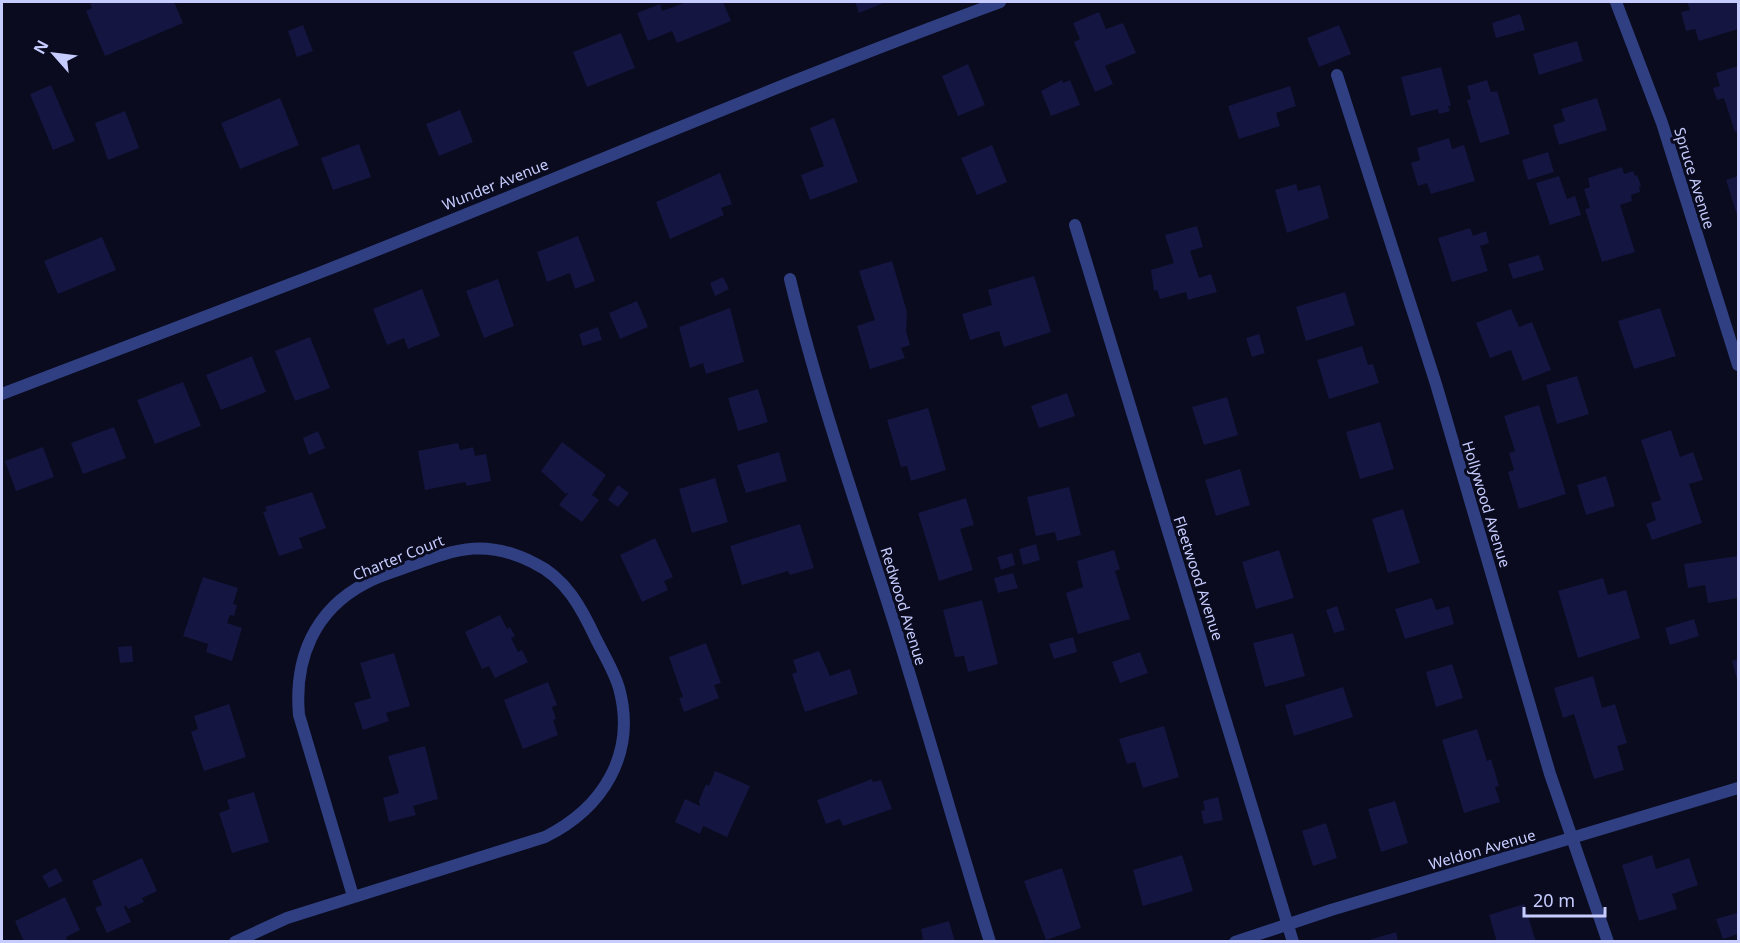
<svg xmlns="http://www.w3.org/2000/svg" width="1740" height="943" font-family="'Noto Sans',sans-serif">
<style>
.building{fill:#141540}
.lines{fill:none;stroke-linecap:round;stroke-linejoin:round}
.minor{stroke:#303f81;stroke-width:12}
.labels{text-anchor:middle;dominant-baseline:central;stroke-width:6;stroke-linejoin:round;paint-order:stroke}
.street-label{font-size:15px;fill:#c7ccff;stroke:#0a0b1e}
</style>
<rect width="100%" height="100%" fill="#0a0b1e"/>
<g class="building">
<path d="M95,2H174L183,23L105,56L86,11L92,8L90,4Z"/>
<path d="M687,2H723L731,21L677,43L672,31L648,41L637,13L660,4L662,11Z"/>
<path d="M855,2H886L859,13Z"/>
<path d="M1687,2H1737L1738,29L1699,41L1695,29L1686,31L1681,12L1690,10Z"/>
<path d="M1099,12L1106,29L1123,23L1136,53L1105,66L1113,84L1095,92L1074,42L1080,39L1073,23Z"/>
<path d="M1520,14L1525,30L1496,38L1492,23Z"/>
<path d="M303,25L313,51L297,57L288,31Z"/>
<path d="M1339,25L1351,54L1319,67L1307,38Z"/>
<path d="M621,33L635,68L587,87L573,52Z"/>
<path d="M1577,41L1583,61L1539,75L1533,54Z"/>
<path d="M968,64L985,105L958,116L942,76Z"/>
<path d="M1738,66V131L1735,132L1724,98L1717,100L1713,88L1720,86L1716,73Z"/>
<path d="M1441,67L1451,106H1448L1450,111L1439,114L1438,109L1411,116L1401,77Z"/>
<path d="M1062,80L1063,83L1070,80L1080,105L1051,116L1041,91Z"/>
<path d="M1487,80L1491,92L1497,91L1510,134L1480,143L1467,100L1471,99L1467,86Z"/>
<path d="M51,85L75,141L53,150L30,94Z"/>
<path d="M1290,86L1296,106L1276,113L1280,126L1239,139L1228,106Z"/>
<path d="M280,98L299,145L240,169L221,123Z"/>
<path d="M1597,98L1607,130L1559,145L1553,125L1565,121L1561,109Z"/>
<path d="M460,110L473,142L439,156L426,124Z"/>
<path d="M125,111L139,148L108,160L95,123Z"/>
<path d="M834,118L858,182L810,200L801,175L824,166L810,128Z"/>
<path d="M1449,138L1452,149L1464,145L1475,181L1431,194L1427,183L1418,186L1411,163L1420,160L1417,148Z"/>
<path d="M359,144L371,177L333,190L321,158Z"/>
<path d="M992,145L1007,182L977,195L961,158Z"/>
<path d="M1548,152L1554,172L1528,180L1522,160Z"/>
<path d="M1622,167L1624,174L1633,171L1635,176L1637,175L1641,186L1639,187L1640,192L1631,195L1632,201L1620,205L1635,252L1602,262L1585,209L1590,208L1584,189L1590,187L1588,178Z"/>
<path d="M720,173L732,204L721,208L724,215L670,239L656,202Z"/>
<path d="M1559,176L1567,199L1575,196L1581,215L1550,225L1536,183Z"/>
<path d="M1738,176V218L1726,180Z"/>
<path d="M1296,184L1298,191L1320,185L1329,218L1287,233L1275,190Z"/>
<path d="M1197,226L1203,247L1190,251L1199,278L1211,274L1217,292L1188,300L1186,292L1160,299L1157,290L1154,291L1151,270L1174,263L1165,235Z"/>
<path d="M1470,228L1473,236L1486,231L1489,243L1480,246L1488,271L1452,282L1438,238Z"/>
<path d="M578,236L595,281L575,289L570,273L547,282L537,252Z"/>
<path d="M102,237L116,270L58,294L44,261Z"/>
<path d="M1539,255L1544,270L1513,279L1508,264Z"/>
<path d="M892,261L907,312L906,331L910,345L901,348L905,358L870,369L857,326L875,320L859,271Z"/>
<path d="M1034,276L1051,332L1004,347L999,331L970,340L962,314L992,305L988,290Z"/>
<path d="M723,277L729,289L715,296L710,283Z"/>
<path d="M498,279L514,326L484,338L466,291Z"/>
<path d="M422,289L440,336L408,349L404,338L387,345L373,309Z"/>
<path d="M1345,292L1355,325L1306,341L1296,307Z"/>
<path d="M637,301L648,327L620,339L609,313Z"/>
<path d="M730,308L744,362L706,374L703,363L690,368L679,327Z"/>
<path d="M1660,308L1676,356L1634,369L1618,321Z"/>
<path d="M1511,309L1519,327L1532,322L1551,370L1523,381L1511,350L1490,358L1476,323Z"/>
<path d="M598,327L602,340L583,346L579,334Z"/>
<path d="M1259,334L1265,353L1252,357L1246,338Z"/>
<path d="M310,337L330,388L295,401L275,351Z"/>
<path d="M1362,346L1368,365L1373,364L1379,383L1329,399L1317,360Z"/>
<path d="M252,356L266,392L221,410L206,375Z"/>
<path d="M1577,376L1589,414L1557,424L1546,385Z"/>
<path d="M183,382L201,426L155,444L137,400Z"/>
<path d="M758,389L768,422L738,431L728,398Z"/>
<path d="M1067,393L1075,416L1039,428L1031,406Z"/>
<path d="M1227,397L1238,435L1204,445L1192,407Z"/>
<path d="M1539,405L1566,494L1519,509L1508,472L1514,470L1509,453L1515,451L1504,416Z"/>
<path d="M928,408L946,470L911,481L907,466L901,467L887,420Z"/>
<path d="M1380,422L1394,469L1360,479L1346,432Z"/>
<path d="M114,427L126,458L83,474L71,443Z"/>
<path d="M1671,430L1680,457L1693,452L1703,480L1689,484L1702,523L1652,540L1646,524L1656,520L1651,503L1661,500L1641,440Z"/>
<path d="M318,431L325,448L309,455L303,438Z"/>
<path d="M562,442L606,475L592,495L599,500L582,522L559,505L569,492L566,494L541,471Z"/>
<path d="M458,443L460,450L473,447L475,456L486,454L491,481L467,486L465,482L425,490L418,451Z"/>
<path d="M43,447L54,477L16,491L5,461Z"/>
<path d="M779,452L787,481L746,493L737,465Z"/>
<path d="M1240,469L1250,505L1216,516L1205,480Z"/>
<path d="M1606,476L1615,506L1586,515L1577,485Z"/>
<path d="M715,478L728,522L692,533L679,489Z"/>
<path d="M618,485L629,493L618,507L608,500Z"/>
<path d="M1069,487L1081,535L1057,541L1055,532L1036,536L1027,497Z"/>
<path d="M312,492L326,528L299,538L303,548L279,556L263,512L267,511L265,507Z"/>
<path d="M966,498L974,525L960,529L973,570L939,581L918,513Z"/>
<path d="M1403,509L1420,563L1388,573L1372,519Z"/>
<path d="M800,524L814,568L790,575L788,571L742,585L730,546Z"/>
<path d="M655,538L673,577L664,581L668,590L642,602L620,555Z"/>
<path d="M1036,544L1040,560L1023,565L1019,549Z"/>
<path d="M1114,550L1120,569L1115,571L1130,619L1078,634L1066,593L1083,587L1077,561Z"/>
<path d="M1279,550L1294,598L1256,609L1242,562Z"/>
<path d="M1012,553L1015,565L1001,570L997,557Z"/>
<path d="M1738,556V598L1708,603L1705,585L1688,588L1684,564Z"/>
<path d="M1013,573L1018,588L998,593L994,578Z"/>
<path d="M203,577L238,588L233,604L237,605L234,616L230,615L227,623L242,628L232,661L206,652L208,644L183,636Z"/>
<path d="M1603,578L1608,595L1626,590L1640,638L1578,658L1558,591Z"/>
<path d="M1432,598L1436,610L1449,606L1454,624L1405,639L1395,609Z"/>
<path d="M982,600L998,664L968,672L964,656L955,657L943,610Z"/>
<path d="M1337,606L1345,630L1334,633L1326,610Z"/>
<path d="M500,615L507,629L510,627L515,636L511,638L518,652L522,650L528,662L495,678L489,666L482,669L465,632Z"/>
<path d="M1694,619L1699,636L1670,645L1665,628Z"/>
<path d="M1293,633L1305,676L1265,687L1253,643Z"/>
<path d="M1073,637L1077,652L1054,659L1049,644Z"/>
<path d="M706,643L721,683L714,685L719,698L684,712L679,698L683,697L669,657Z"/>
<path d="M132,646L133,662L120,663L118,647Z"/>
<path d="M819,651L830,676L850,669L858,694L805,712L792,674L797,672L793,660Z"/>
<path d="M1140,652L1148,673L1120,683L1112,662Z"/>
<path d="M394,653L410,706L386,713L389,721L363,730L354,703L371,698L360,663Z"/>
<path d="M1738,659V683L1732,661Z"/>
<path d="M1452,664L1463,698L1436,707L1426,672Z"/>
<path d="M1593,676L1602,708L1615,704L1627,743L1617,746L1624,770L1594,779L1574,714L1563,718L1554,688Z"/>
<path d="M548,682L557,705L552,707L556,719L553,720L558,735L523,749L504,700Z"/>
<path d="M1343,687L1353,717L1294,736L1285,705Z"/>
<path d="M229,704L246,757L204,771L191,732L198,729L194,716Z"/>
<path d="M1164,726L1179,777L1143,788L1135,762L1127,764L1119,739Z"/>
<path d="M1477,729L1487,761L1491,759L1499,786L1495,787L1500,802L1464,813L1442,740Z"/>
<path d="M425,746L438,799L413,806L416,815L389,822L383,798L399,793L388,756Z"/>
<path d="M715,771L750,786L727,837L703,826L700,834L675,822L685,799L700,806L699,801L706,784L709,786Z"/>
<path d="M872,779L873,782L881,780L892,809L843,826L840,819L826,824L817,800Z"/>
<path d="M254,792L269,842L232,853L219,813L230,809L227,800Z"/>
<path d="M1218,797L1223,820L1204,824L1201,811L1205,810L1203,801Z"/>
<path d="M1395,801L1408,843L1381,852L1368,809Z"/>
<path d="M1326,823L1337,858L1313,866L1302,831Z"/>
<path d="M1182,855L1193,891L1143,906L1133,870Z"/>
<path d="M1652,855L1656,869L1689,858L1698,885L1672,894L1677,909L1639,921L1622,865Z"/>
<path d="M142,858L157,891L142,898L144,902L128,909L126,905L124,907L131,922L107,933L95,908L102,905L92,881Z"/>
<path d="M56,868L63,881L49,888L42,876Z"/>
<path d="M1062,868L1081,928L1046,940L1024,881Z"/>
<path d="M65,897L80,930L66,937L67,940L64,942H24L15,921Z"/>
<path d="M1524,904L1536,942H1497L1489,915Z"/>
<path d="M1737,913L1738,934L1723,939L1716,919Z"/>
<path d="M949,921L955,942H916L923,939L921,929Z"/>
<path d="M1396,932L1398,942H1366V941Z"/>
</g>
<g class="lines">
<g class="minor">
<path d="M1616,2L1662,123L1738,365"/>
<path d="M1337,75L1436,384L1550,774L1608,942"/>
<path d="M1075,225L1293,942"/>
<path d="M790,279C818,396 858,509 894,623C927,729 957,836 990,942"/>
<path d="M2,394C107,353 214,314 319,273C547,184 771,86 1000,2"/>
<path d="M235,942L287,918L545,837C603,808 637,754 619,688C614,671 604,655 596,639C582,609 566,578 534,563C487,539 459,548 412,565C397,571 380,575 366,583C314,610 294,659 299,715L353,896"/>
<path d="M1235,942L1331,910L1738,788"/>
</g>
</g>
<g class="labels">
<g class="street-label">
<text transform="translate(1695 178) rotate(73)">Spruce Avenue</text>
<text transform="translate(495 184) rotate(-22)">Wunder Avenue</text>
<text transform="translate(1487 504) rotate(73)">Hollywood Avenue</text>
<text transform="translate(398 557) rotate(-22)">Charter Court</text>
<text transform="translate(1199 578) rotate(72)">Fleetwood Avenue</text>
<text transform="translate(904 606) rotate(73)">Redwood Avenue</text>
<text transform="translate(1482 849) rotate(-16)">Weldon Avenue</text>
</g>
</g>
<rect width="1740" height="943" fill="none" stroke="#c7ccff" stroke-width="6"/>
<g transform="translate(54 54) rotate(298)" stroke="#0a0b1e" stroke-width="4.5" paint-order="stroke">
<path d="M0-4.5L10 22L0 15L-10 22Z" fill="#c7ccff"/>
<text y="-9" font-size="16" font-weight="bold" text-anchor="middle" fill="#c7ccff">N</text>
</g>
<path d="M1524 907v9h81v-9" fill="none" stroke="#c7ccff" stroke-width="3"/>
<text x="1533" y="907" font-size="18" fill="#c7ccff" stroke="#0a0b1e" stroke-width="4.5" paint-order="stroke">20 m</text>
</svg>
